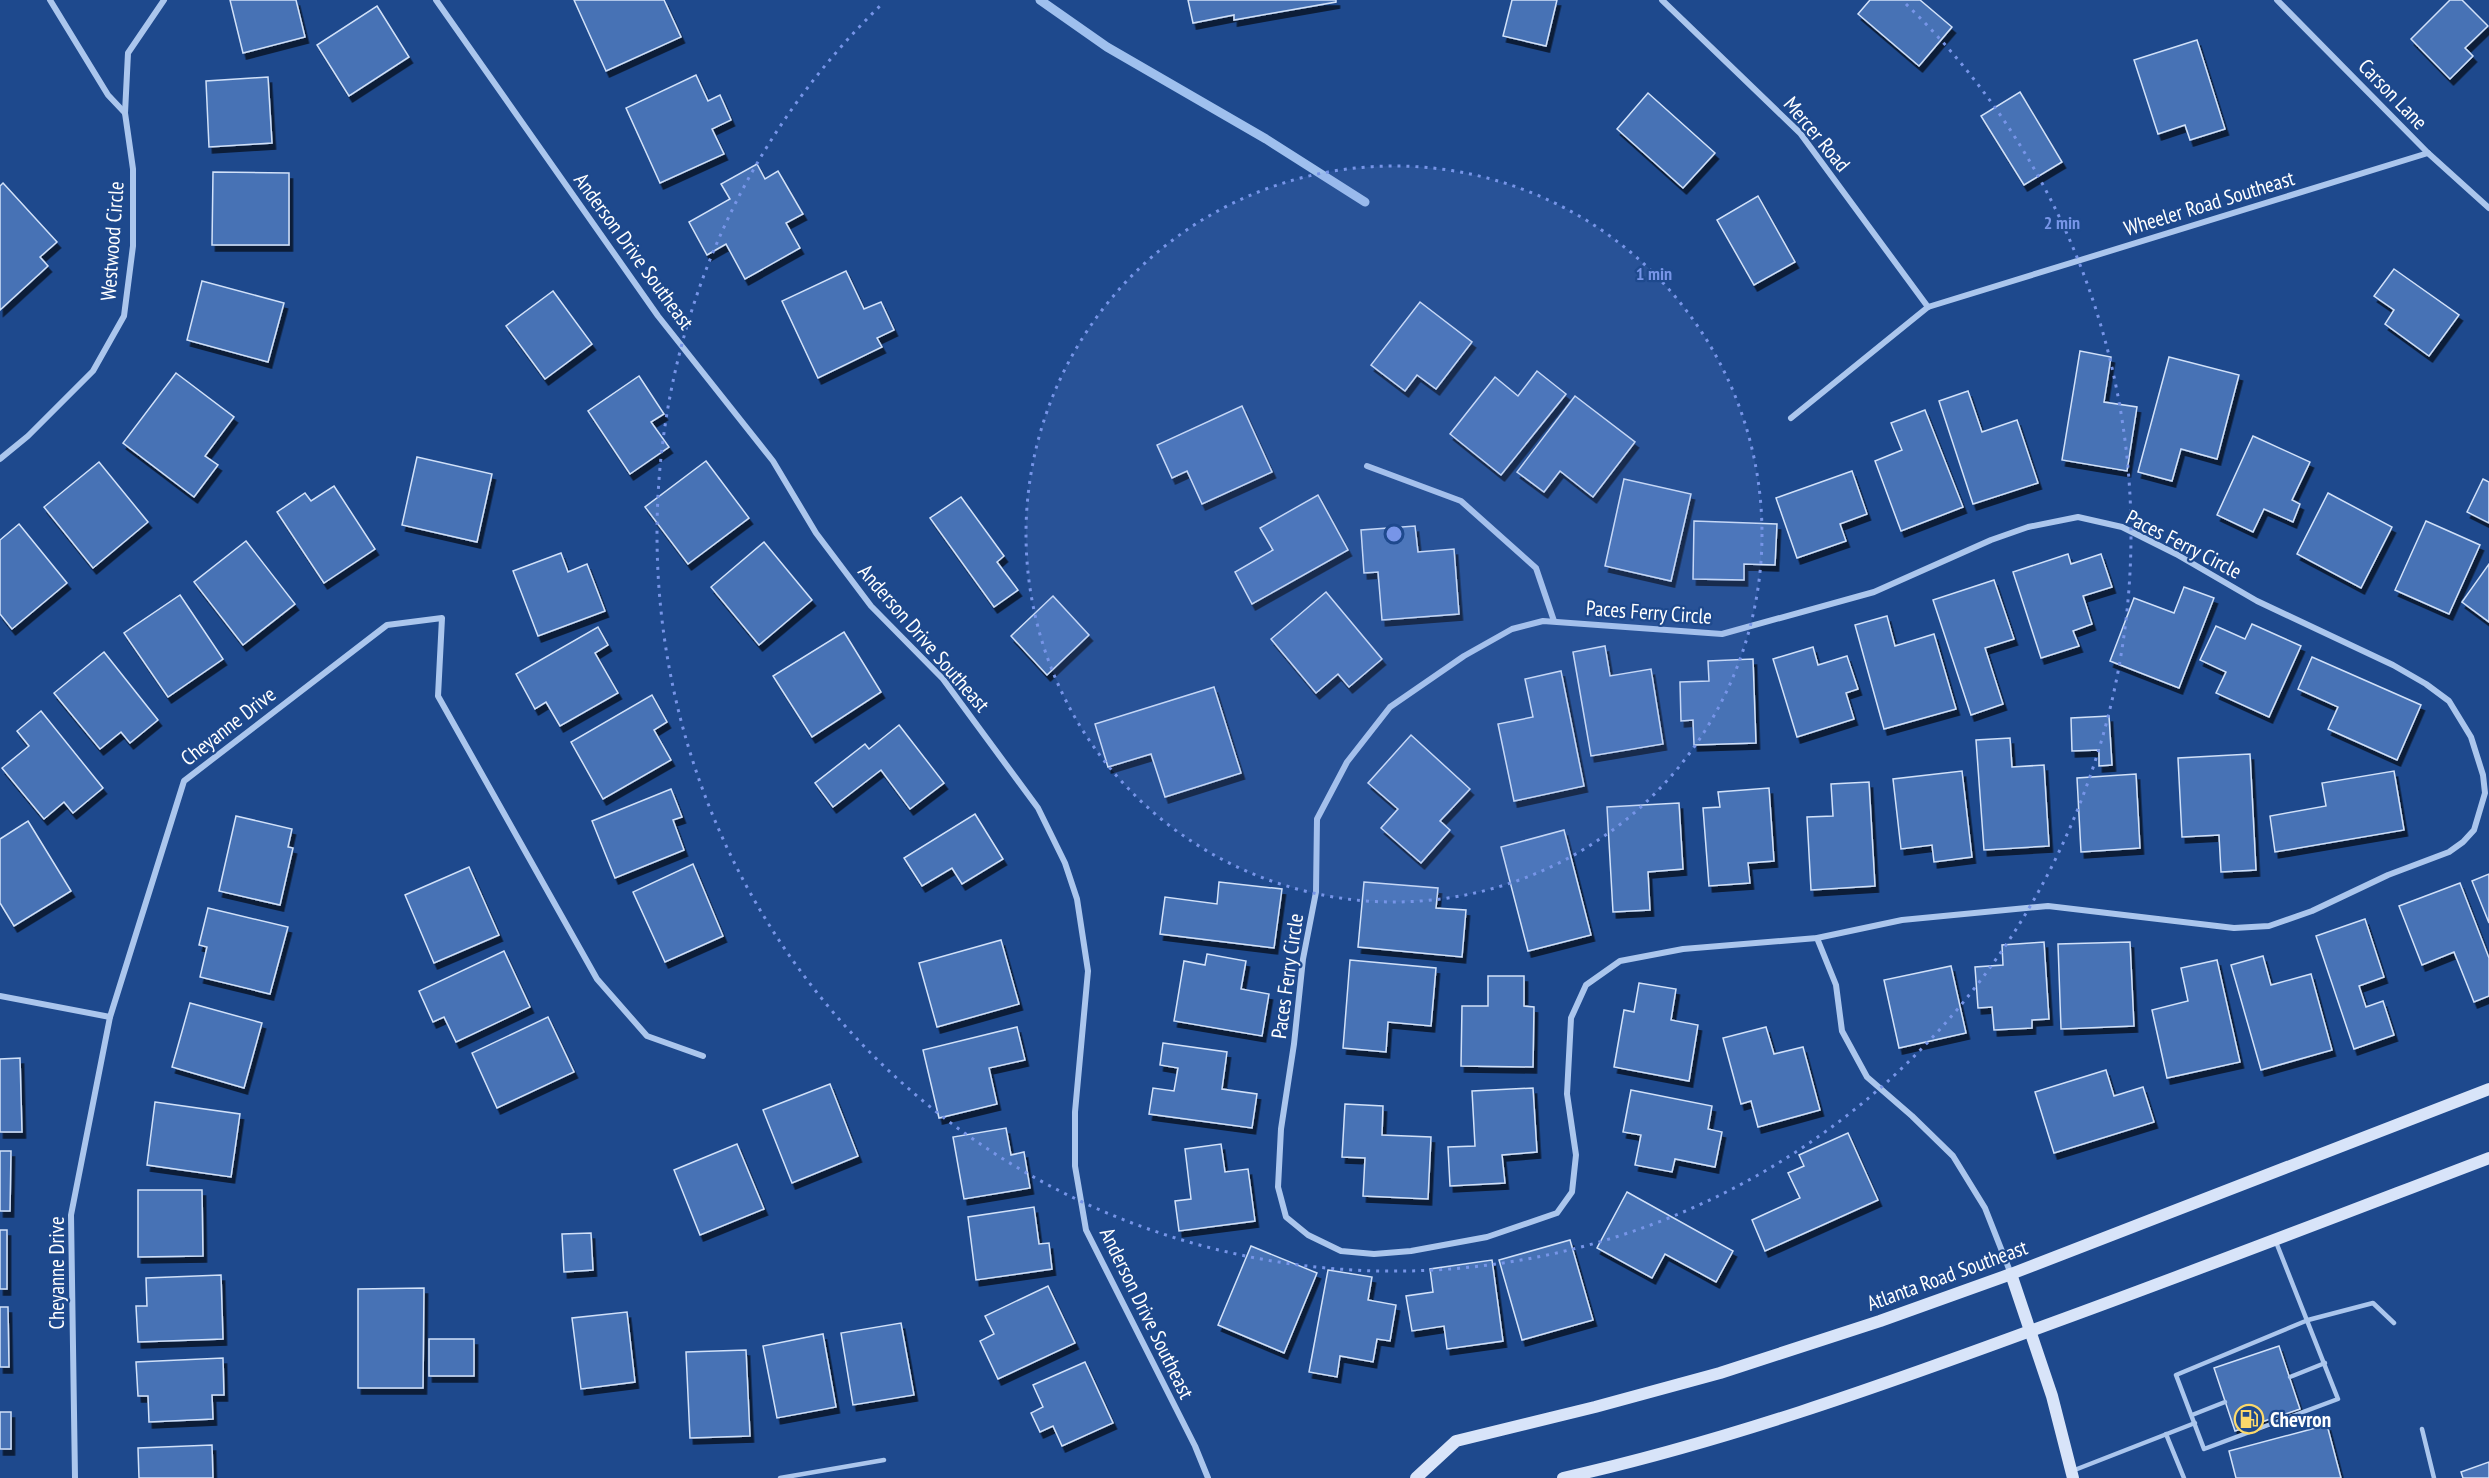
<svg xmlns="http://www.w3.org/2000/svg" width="2489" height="1478" font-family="'PT Sans Narrow',sans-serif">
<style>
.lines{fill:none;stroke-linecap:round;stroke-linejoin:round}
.stream{stroke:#9fc0ee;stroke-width:9}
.building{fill:#4672b5;stroke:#d1e1f9;stroke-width:1.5;filter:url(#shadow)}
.lane{stroke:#abc6ed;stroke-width:4.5}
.street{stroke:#abc6ed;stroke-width:6}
.secondary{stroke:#d8e4f9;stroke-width:12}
.ring{fill:none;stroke:#7795e8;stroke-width:3;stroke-dasharray:3 6}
.labels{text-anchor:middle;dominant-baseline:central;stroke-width:4.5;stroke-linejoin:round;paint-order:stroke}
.street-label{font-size:21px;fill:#fff;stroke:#1e498d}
.poi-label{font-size:21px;font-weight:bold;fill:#fff;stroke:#1e498d;text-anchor:start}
.centre{fill:#7795e8;stroke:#1e498d;stroke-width:3}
.ring-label{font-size:18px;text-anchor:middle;font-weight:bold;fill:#7795e8;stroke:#1e498d;stroke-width:4.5;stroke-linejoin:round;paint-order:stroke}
</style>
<defs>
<filter id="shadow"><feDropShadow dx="3.5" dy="6" stdDeviation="0" flood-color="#0009"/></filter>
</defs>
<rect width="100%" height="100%" fill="#1e498d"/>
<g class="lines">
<path class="stream" d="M1040,0L1107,47L1266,139L1365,202"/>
</g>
<g class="building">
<path d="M230,0H296L305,37L243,53Z"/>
<path d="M574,0H664L681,37L606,71Z"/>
<path d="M1188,0H1336V2L1234,20V15L1193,23Z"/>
<path d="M1512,0H1557L1546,46L1503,36Z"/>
<path d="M1870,0H1920L1952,27L1919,66L1858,14Z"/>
<path d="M2450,0H2462L2488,26L2465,48L2473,56L2450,79L2411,39Z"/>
<path d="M377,6L409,57L349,96L317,45Z"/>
<path d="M2197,40L2225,129L2190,140L2185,125L2158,134L2134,60Z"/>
<path d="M696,75L708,101L720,95L731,120L712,129L724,154L660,183L626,108Z"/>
<path d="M268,77L272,143L209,147L206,81Z"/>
<path d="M2020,92L2062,162L2024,185L1981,116Z"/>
<path d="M1648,93L1715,153L1683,188L1617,129Z"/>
<path d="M757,164L765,179L778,171L803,214L786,223L800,248L745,279L726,244L707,255L689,222L730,199L721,184Z"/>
<path d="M213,172L289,173V245H212Z"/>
<path d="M3,183L57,242L40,257L48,266L0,310V186Z"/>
<path d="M1758,196L1795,262L1754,285L1717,220Z"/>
<path d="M2394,269L2459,315L2429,356L2385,324L2394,310L2374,296Z"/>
<path d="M846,271L864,309L881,302L894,330L877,338L882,347L818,378L782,301Z"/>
<path d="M202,281L284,303L268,362L187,340Z"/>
<path d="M553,291L592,344L545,379L506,326Z"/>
<path d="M1420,302L1472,342L1436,389L1417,375L1405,391L1371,365Z"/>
<path d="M2080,351L2111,357L2104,402L2137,407L2127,471L2062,460Z"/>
<path d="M2169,357L2239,375L2217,459L2181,449L2172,481L2138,472Z"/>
<path d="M1537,371L1566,394L1501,475L1450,434L1495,377L1518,396Z"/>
<path d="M176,373L234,417L205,456L218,465L194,497L123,443Z"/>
<path d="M639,376L664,414L651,422L669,447L630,474L588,411Z"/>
<path d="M1968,391L1982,432L2017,420L2038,483L1973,504L1939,401Z"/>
<path d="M1575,396L1635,442L1593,497L1560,471L1544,492L1517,472Z"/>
<path d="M1242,406L1272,472L1202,504L1187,471L1172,478L1157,445Z"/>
<path d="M1925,410L1963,507L1901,531L1875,461L1902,450L1891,423Z"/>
<path d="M2253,436L2310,462L2292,500L2300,504L2293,522L2264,509L2253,532L2217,515Z"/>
<path d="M417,457L492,474L477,542L402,525Z"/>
<path d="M706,461L749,518L688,564L645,507Z"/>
<path d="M99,462L148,522L93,568L44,507Z"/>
<path d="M1852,471L1867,514L1840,524L1846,541L1797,558L1776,498Z"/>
<path d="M1624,479L1691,494L1671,581L1605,566Z"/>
<path d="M2483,479L2489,482V523L2467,512Z"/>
<path d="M334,486L375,549L324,583L277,512L305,493L311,501Z"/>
<path d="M2328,493L2392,527L2361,588L2297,554Z"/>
<path d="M1318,495L1348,550L1252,604L1235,572L1273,550L1260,528Z"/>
<path d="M961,497L1004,556L997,562L1018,590L994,607L930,518Z"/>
<path d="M1694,521L1777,524L1775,565L1744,564V580L1693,579Z"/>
<path d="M2426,521L2480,545L2449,614L2395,590Z"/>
<path d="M19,524L67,583L12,629L0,614V540Z"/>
<path d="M1415,526L1418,552L1454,549L1459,614L1382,620L1378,572L1364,573L1361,530Z"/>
<path d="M246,541L295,604L243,645L194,582Z"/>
<path d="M764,542L812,600L759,645L711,587Z"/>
<path d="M561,553L568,572L587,564L605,611L538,636L513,571Z"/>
<path d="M2068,554L2071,564L2101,554L2112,587L2083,596L2092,624L2073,631L2079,646L2041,658L2013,572Z"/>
<path d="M2489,564V622L2462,602Z"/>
<path d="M1994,580L2014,639L1985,648L2003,704L1971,715L1933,600Z"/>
<path d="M2184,587L2214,598L2179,688L2110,661L2134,598L2174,613Z"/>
<path d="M1326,592L1382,659L1349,687L1338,674L1316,693L1271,639Z"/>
<path d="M180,595L223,659L168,697L124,633Z"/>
<path d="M1053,596L1089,635L1047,675L1011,636Z"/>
<path d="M1887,616L1895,646L1934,634L1956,709L1884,729L1855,625Z"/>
<path d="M2252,624L2301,646L2269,717L2216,693L2226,672L2200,660L2216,626L2245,639Z"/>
<path d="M598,627L608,645L595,653L618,693L560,726L546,702L535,709L516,674Z"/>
<path d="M844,632L881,692L812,737L773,676Z"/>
<path d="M1605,646L1610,676L1651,669L1663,744L1591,756L1573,652Z"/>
<path d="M1813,647L1818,665L1847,656L1858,689L1846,693L1854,719L1797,737L1773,659Z"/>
<path d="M104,652L158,720L130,743L121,732L100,749L54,693Z"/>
<path d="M2312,657L2421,705L2397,760L2328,729L2338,707L2298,689Z"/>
<path d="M1753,659L1756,743L1694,745L1693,720L1681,721L1680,682L1709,681L1708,661Z"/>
<path d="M1561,671L1584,786L1514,801L1498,724L1533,717L1525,679Z"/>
<path d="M1214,687L1241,773L1165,797L1151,754L1108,767L1095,724Z"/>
<path d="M652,695L667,722L654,730L671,760L603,799L571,742Z"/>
<path d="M41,711L103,788L73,813L64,802L44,819L2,768L29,746L17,731Z"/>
<path d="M2109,716L2112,765L2099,766V750L2072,751L2071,718Z"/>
<path d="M899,725L944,783L910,809L881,770L833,807L815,783L865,744L869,749Z"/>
<path d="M1411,735L1470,789L1440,821L1450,830L1421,863L1381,828L1398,809L1368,783Z"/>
<path d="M2010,738L2012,767L2044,765L2049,846L1984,850L1976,740Z"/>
<path d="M2250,754L2256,870L2221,872L2219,835L2182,837L2178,758Z"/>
<path d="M1962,771L1972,857L1934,862L1932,845L1901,849L1893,779Z"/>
<path d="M2394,771L2404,830L2275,852L2270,816L2326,806L2322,783Z"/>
<path d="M2136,774L2140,848L2081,852L2077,778Z"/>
<path d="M1869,782L1875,886L1811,890L1807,817L1833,816L1831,784Z"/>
<path d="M1769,788L1774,861L1748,863L1750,883L1709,886L1703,808L1720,807L1718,792Z"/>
<path d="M671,789L682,817L673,820L684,850L615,878L592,821Z"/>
<path d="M1679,803L1683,869L1648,872L1650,910L1613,912L1607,807Z"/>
<path d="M975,814L1003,859L962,884L952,868L922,886L904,858Z"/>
<path d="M236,816L292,829L288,847L293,848L280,905L219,891Z"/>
<path d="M28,821L71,891L14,926L0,903V839Z"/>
<path d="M1564,830L1591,935L1528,951L1501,847Z"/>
<path d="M693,864L723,936L665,962L633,892Z"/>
<path d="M469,867L499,935L434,963L405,895Z"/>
<path d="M2489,874V923L2472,881Z"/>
<path d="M1219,882L1282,889L1274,948L1160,934L1165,897L1217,904Z"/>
<path d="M1364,882L1438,888L1436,908L1466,910L1462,957L1358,947Z"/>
<path d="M2460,883L2489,958V996L2474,1002L2454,952L2422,965L2399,906Z"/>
<path d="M208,908L288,927L270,994L200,977L207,947L199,945Z"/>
<path d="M2365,919L2384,977L2359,986L2366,1007L2383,1001L2394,1035L2354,1049L2316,936Z"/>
<path d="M1001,940L1019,1004L937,1027L919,963Z"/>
<path d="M2044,942L2049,1019L2032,1020V1028L1994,1030L1992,1007L1978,1008L1975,967L2003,965L2002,945Z"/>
<path d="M2130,942L2134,1026L2061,1029L2058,944Z"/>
<path d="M504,951L530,1007L456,1042L444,1017L433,1022L419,991Z"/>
<path d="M1207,954L1246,961L1241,989L1269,994L1262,1036L1174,1021L1184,961L1205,965Z"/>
<path d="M2263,956L2271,985L2311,974L2332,1050L2261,1070L2231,965Z"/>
<path d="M1350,960L1436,968L1431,1026L1388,1022L1386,1052L1343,1048Z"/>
<path d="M2217,960L2240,1062L2167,1078L2152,1010L2188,1001L2181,968Z"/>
<path d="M1951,966L1966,1033L1899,1048L1884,980Z"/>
<path d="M1488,976H1524V1006L1534,1007L1533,1067L1461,1066L1462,1006H1488Z"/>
<path d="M1639,983L1676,989L1671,1020L1698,1025L1689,1081L1614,1067L1624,1010L1634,1012Z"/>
<path d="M190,1003L262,1023L244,1088L172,1067Z"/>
<path d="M548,1017L574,1072L497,1108L472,1053Z"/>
<path d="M1017,1027L1025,1060L989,1068L997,1104L939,1118L923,1050Z"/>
<path d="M1766,1027L1774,1054L1803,1047L1820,1110L1758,1127L1751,1101L1741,1104L1723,1038Z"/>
<path d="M1163,1043L1227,1052L1222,1089L1257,1094L1252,1128L1149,1114L1153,1088L1174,1091L1178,1068L1160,1065Z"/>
<path d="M20,1058L22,1132H0V1059Z"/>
<path d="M2106,1070L2114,1096L2143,1087L2154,1122L2054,1153L2035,1092Z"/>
<path d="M830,1084L858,1156L792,1183L763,1110Z"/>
<path d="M1533,1088L1537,1152L1502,1155L1505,1183L1450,1186L1448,1147L1475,1146L1472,1091Z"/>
<path d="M1631,1090L1712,1106L1708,1129L1722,1132L1715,1167L1675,1159L1672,1172L1635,1165L1641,1135L1623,1132Z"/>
<path d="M155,1102L240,1114L231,1177L147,1165Z"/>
<path d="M1345,1104L1383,1106L1382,1135L1431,1137L1428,1199L1363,1196L1365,1158L1342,1157Z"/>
<path d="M1006,1128L1011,1155L1024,1152L1030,1188L964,1199L953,1137Z"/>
<path d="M1848,1133L1878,1200L1765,1251L1752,1220L1800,1198L1788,1173L1804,1166L1799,1155Z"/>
<path d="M737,1144L764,1209L700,1235L674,1170Z"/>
<path d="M1221,1144L1225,1172L1248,1169L1255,1221L1179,1231L1175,1201L1191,1199L1185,1149Z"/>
<path d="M0,1151H11L10,1211H0Z"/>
<path d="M138,1190H202L203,1256L138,1257Z"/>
<path d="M1627,1192L1733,1251L1716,1282L1665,1254L1652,1278L1597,1248Z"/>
<path d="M1034,1207L1039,1244L1049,1243L1052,1269L976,1280L968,1217Z"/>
<rect x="0" y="1230" width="7" height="59"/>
<path d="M591,1233L593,1270L564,1272L562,1234Z"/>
<path d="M1570,1240L1593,1320L1522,1340L1499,1260Z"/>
<path d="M1251,1246L1317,1273L1284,1353L1218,1325Z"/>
<path d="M1492,1260L1503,1341L1447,1349L1444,1326L1412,1331L1406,1296L1433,1292L1430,1269Z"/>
<path d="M1328,1270L1372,1277L1368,1300L1396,1305L1390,1341L1377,1339L1373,1362L1340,1356L1337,1377L1309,1372Z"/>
<path d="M221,1275L223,1339L138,1342L136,1306H147L146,1278Z"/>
<path d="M1048,1286L1075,1343L998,1379L980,1341L994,1334L985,1316Z"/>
<path d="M424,1288L423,1388H358V1289Z"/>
<path d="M0,1307H8L9,1367H0Z"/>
<path d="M627,1312L635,1382L581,1389L572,1318Z"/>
<path d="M901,1323L914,1395L853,1405L841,1333Z"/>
<path d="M823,1334L836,1407L777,1418L763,1346Z"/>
<rect x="429" y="1339" width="45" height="37"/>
<path d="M2279,1346L2300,1409L2235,1431L2214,1368Z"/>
<path d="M746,1350L750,1436L690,1438L686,1352Z"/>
<path d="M223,1358L224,1395H212L213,1419L149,1422L148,1396H138L136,1362Z"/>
<path d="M1085,1362L1113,1423L1062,1446L1053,1426L1040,1432L1031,1413L1043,1407L1033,1385Z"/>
<rect x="0" y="1412" width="11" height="37"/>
<path d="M2327,1425L2341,1478H2236L2229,1451Z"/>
<path d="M212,1445L213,1478H139L138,1448Z"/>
<path d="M2489,1462V1478H2463L2461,1472Z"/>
</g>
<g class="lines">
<g class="lane">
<path d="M2276,1242L2338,1399L2204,1449L2176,1375L2308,1320L2373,1303L2394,1323"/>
<path d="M2290,1377L2325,1363"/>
<path d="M2192,1415L2225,1402"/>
<path d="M2422,1429L2434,1478"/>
<path d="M2166,1434L2184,1478"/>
<path d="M2072,1471L2195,1423"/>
<path d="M780,1478L884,1460"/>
</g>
<g class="street">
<path d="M436,0L658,316L773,461L816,533L871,606L943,679L1038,808L1065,863L1077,899L1088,971L1075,1112V1166L1086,1230L1195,1446L1208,1478"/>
<path d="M1662,0L1800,133L1928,307"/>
<path d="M2277,0L2428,153L2489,208"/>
<path d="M125,113L128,53L164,0"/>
<path d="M1791,418L1928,307L2428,153"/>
<path d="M0,459L28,436L93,371L124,316L133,246V169L125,113L108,95L50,0"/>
<path d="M1367,466L1461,501L1536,568L1554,621"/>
<path d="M2078,517L2122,527L2176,554L2257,601L2393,665L2426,684L2449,701L2471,737L2483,775L2485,793L2474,830L2463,842L2449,852L2388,875L2312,911L2269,926L2234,928L2048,906L1902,920L1817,938L1683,949L1620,961L1586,985L1571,1018L1567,1094L1576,1155L1572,1192L1557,1213L1487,1237L1411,1251L1374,1254L1341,1251L1308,1235L1286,1217L1278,1187L1281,1129L1294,1044L1303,959L1316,892L1317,819L1347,762L1390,707L1464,656L1512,629L1543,621L1722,634L1874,592L1991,540L2028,527Z"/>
<path d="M1817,938L1836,985L1842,1031L1867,1077L1912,1116L1953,1156L1985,1208L2011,1274"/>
<path d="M0,996L110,1017"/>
<path d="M75,1478L71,1215L110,1017L184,781L387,625L442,618L438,696L597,979L647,1036L703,1056"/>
</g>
<g class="secondary">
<path d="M2011,1274L2052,1396L2073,1478"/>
<path d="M1416,1478L1456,1441L1595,1407L1720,1373L1880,1321L2011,1274L2489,1089"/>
<path d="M1563,1478C1724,1442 1878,1387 2033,1330C2185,1275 2337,1216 2489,1158"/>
</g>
</g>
<circle cx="1394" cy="534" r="368" fill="#7795e8" fill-opacity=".12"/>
<g class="ring">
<circle cx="1394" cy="534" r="368"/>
<path d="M1906 4A737 737 0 1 1 882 4"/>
</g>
<defs>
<g id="fuel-ring" transform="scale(1.5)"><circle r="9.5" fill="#1e498d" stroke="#fcd96a" stroke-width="1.5"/><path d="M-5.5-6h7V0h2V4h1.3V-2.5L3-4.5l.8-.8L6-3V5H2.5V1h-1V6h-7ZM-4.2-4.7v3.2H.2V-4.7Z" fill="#fcd96a"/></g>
</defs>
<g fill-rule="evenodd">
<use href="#fuel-ring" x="2249" y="1419"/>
</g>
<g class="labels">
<g class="street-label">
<text transform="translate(2393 94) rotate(46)">Carson Lane</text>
<text transform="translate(1817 134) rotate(50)">Mercer Road</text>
<text transform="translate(2209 203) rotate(-17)">Wheeler Road Southeast</text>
<text transform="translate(112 241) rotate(-86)">Westwood Circle</text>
<text transform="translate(634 251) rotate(54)">Anderson Drive Southeast</text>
<text transform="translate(2184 544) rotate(27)">Paces Ferry Circle</text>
<text transform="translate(1649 612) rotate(4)">Paces Ferry Circle</text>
<text transform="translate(924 638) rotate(49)">Anderson Drive Southeast</text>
<text transform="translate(228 726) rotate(-38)">Cheyanne Drive</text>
<text transform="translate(1287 976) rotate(-82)">Paces Ferry Circle</text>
<text transform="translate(56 1273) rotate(-90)">Cheyanne Drive</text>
<text transform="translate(1947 1275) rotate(-20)">Atlanta Road Southeast</text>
<text transform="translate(1147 1313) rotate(64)">Anderson Drive Southeast</text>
</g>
<g class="poi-label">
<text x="2270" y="1419">Chevron</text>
</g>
</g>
<circle cx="1394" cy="534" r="9" class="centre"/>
<g class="ring-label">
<text x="2062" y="229">2 min</text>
<text x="1654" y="280">1 min</text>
</g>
</svg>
